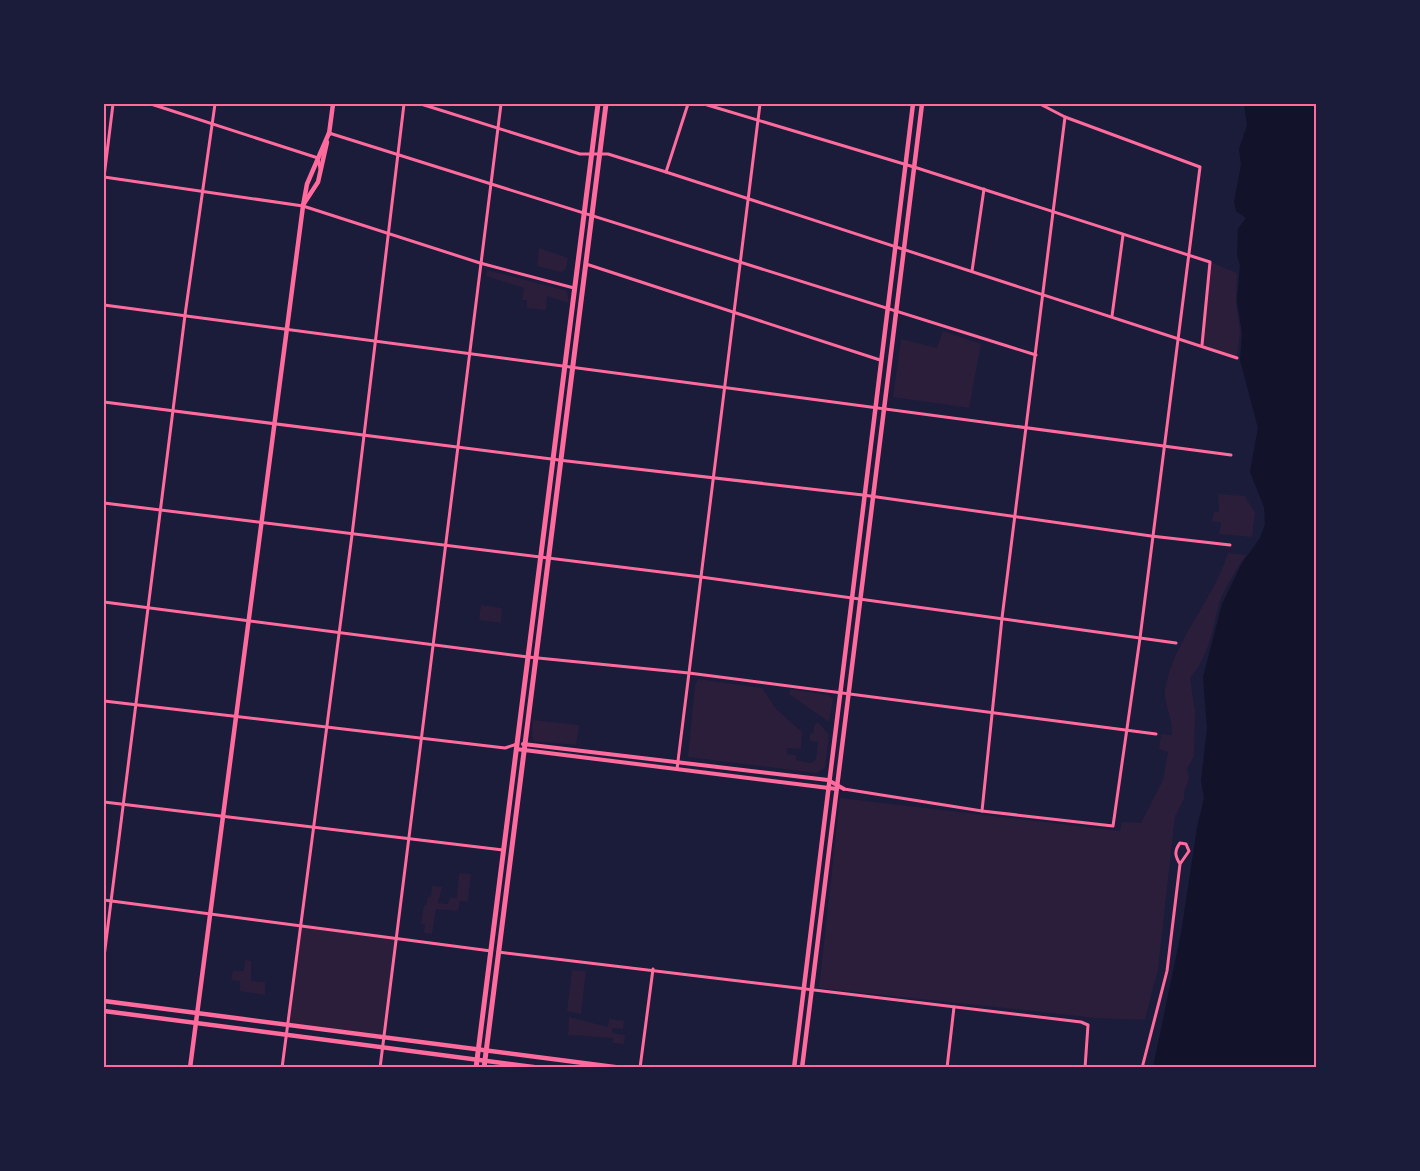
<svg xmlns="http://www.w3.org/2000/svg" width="1420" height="1171" font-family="'Public Sans',sans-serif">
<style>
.green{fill:#2a1e3b}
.water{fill:#12122b}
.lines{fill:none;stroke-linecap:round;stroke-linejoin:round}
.minor{stroke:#ff6b9d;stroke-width:3}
.tertiary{stroke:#ff6b9d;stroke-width:4}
.secondary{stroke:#ff6b9d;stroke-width:4.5}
.primary{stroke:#ff6b9d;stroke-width:5}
.neatline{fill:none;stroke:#ff6b9d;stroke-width:2}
</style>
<rect width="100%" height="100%" fill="#1b1b3a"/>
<g class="green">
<path d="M539,248L568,258L566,269L561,272L537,266Z"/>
<path d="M1210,262L1237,273L1236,303L1240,331L1237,358L1202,345Z"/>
<path d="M487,270L567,291L569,303L547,296L546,310L527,308V300H522L524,288L486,276Z"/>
<path d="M943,331L981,344L969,408L893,397L901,339L937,348Z"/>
<path d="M1218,494L1245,496L1255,513L1252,537L1219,534L1221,523L1212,521L1214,512H1219Z"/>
<path d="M1228,553L1246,555C1240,562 1221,596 1219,604C1213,629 1208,658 1190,678L1195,711L1194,756L1187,769L1189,778L1184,792V799L1175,816L1158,969L1145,1020L1096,1018L819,988L840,798L1120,831L1122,822L1141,823L1163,780L1168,752L1159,749L1161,734L1172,735C1173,718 1163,702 1165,690C1174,639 1213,601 1228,553Z"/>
<path d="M481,605L502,608L501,623L479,620Z"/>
<path d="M698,679L762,688L776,709L802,732L801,749L787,748V754L796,755V760L811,763L816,759L818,742L810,741V734L814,732V725L818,722L829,735L825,768L816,773L688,757L695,685Z"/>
<path d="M790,689L828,695L833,698L829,722L789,694Z"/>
<path d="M533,720L579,725L576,745L534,741L532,736Z"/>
<path d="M459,873L471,874L468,902L460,901L458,911L436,909L432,934L424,933L425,925L421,924L424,905H426L428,897H431L432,886L442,887L438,903L448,904L450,898H457Z"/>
<path d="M301,924L396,939L384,1037L288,1024Z"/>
<path d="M245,960L251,961V981L265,982V995L240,991V981L231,980L233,971H244Z"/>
<path d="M572,970L586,971L581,1014L567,1011Z"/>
<path d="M569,1017L608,1027L609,1019L624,1021L623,1029L612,1028V1033L625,1035L624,1044L613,1043V1038L568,1035Z"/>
</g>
<path class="water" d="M1244,104H1316V1067H1153L1181,933L1197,828L1204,798L1201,781L1207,728L1203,677L1222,604L1242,563L1260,538L1265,524L1264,507L1250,472L1258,428L1240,360L1242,333L1237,301L1240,265L1237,255L1238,229L1246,218L1236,211L1234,202L1241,165L1239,149L1247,125Z"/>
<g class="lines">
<g class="minor">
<path d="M113,104L104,177L303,206L480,263L574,288"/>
<path d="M151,104L318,158L320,169"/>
<path d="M421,104L580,154H608L666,172L1237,358"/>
<path d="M704,104L914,167L1210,262L1202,345"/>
<path d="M329,133L1036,355"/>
<path d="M666,172L688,104"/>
<path d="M586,264L880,360"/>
<path d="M972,271L984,189"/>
<path d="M104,305L1231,455"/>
<path d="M1112,316L1123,235"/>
<path d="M104,402L567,461L863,495L1151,536L1230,545"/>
<path d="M104,503L701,577L1176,643"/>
<path d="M104,602L528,657L689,673L1156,734"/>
<path d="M104,701L505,748L517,744"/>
<path d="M677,769L760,104"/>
<path d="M844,789L982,811L1113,826L1140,638L1200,167L1065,117L1040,104"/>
<path d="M104,802L503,850"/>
<path d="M982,811L1002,618L1065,117"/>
<path d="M104,900L491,951"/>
<path d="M498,952L1081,1022L1088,1025L1085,1068"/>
<path d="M104,957L185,315L215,104"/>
<path d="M282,1068L352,535L404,104"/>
<path d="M380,1068L501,104"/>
<path d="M640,1068L653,969"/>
<path d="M947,1068L954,1007"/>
<path d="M1142,1068L1167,971L1180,864L1189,851L1186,844L1180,843C1174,851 1175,856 1180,864"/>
</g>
<g class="tertiary">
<path d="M523,744L828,780L844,789"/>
<path d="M516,749L837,789"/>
</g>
<g class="secondary">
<path d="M329,134L333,104"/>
<path d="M303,205L318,182L327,142"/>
<path d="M104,1001L622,1068"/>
<path d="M104,1011L541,1068"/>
<path d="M190,1068L303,206L307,184L329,133"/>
<path d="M794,1068L913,104"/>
<path d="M802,1068L922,104"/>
</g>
<g class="primary">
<path d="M476,1068L598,104"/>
<path d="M484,1068L606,104"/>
</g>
</g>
<rect width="1420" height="1171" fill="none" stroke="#1b1b3a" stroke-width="210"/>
<rect x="105" y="105" width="1210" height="961" class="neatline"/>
</svg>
